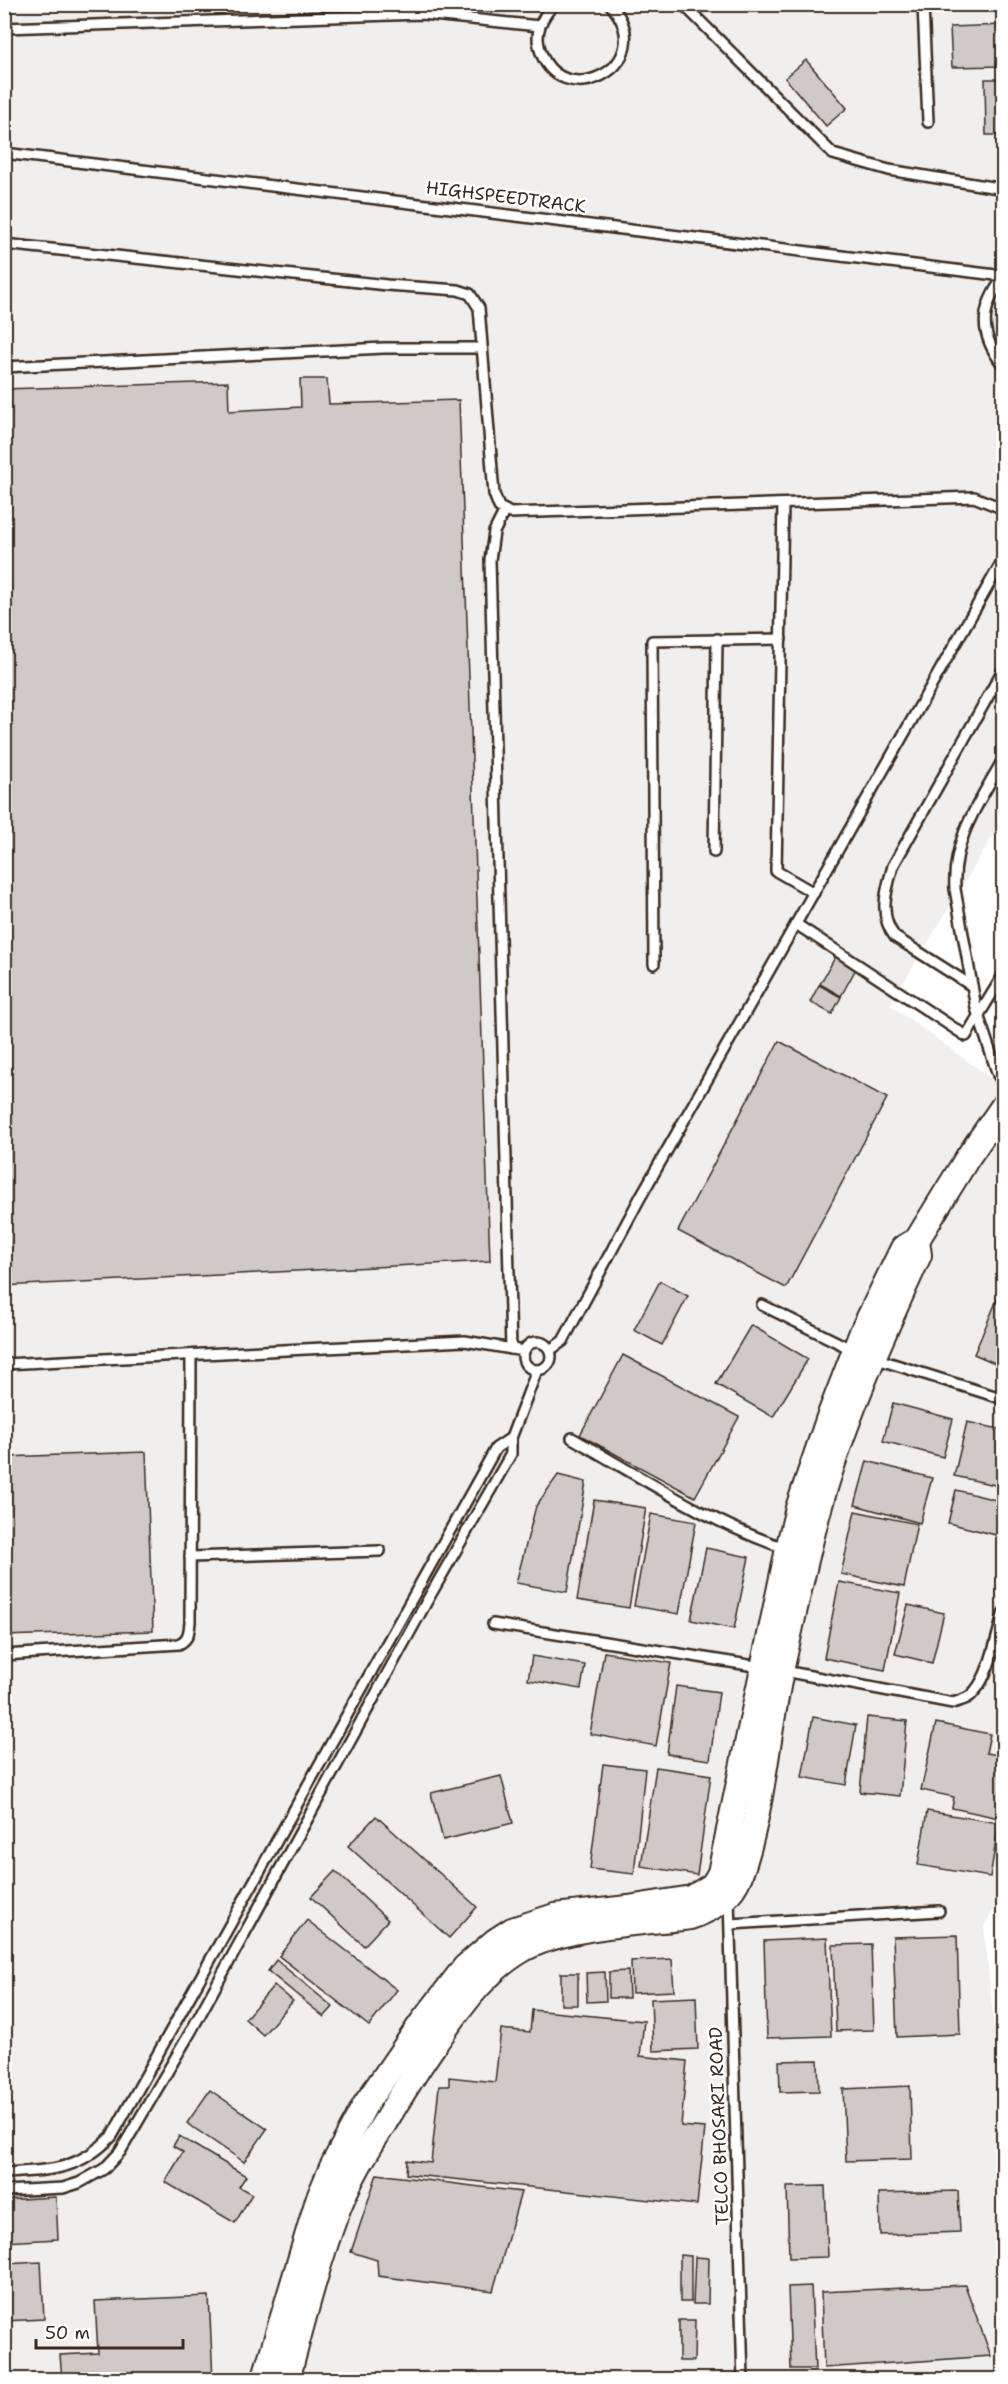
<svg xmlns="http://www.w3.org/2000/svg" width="1008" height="2384" font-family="'Shantell Sans',sans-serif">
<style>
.built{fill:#f1efee}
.building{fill:#cfcac7;stroke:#3b2a1e;stroke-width:1.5}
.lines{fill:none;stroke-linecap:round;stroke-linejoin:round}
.service-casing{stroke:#3b2a1e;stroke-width:14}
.tertiary-casing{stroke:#3b2a1e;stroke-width:28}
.service{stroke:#fff;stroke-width:9}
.tertiary{stroke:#fff;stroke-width:24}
.labels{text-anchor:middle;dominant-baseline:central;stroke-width:5;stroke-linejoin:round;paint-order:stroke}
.street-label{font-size:18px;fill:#3b2a1e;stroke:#fff}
</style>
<rect width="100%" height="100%" fill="#fff"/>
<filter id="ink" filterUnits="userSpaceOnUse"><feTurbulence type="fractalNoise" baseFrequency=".0167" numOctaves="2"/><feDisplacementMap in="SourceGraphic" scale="12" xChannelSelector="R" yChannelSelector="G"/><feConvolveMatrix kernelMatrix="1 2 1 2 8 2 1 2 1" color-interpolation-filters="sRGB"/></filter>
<g filter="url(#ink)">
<path class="built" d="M5,5H1003V819L890,1005L1003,1087L1004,1890L984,1927L1004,2127L1003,2379L5,2380Z"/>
<g class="building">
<path d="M1004,25V66L952,67L950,27Z"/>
<path d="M806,60L847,108L826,126L785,78Z"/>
<path d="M985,79H1004V135H986Z"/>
<path d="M300,379H327L329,404L459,400L490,1261L4,1286V389L228,382L229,411L301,407Z"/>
<path d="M837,954L858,965L841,996L820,984Z"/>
<path d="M819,985L841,997L832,1014L810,1002Z"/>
<path d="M779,1041L887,1098L786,1288L678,1231Z"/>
<path d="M660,1281L688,1296L662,1345L634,1330Z"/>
<path d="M1004,1283V1367L974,1354Z"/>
<path d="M751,1325L808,1359L773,1417L716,1384Z"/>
<path d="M623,1355L739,1417L695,1497L580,1435Z"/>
<path d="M893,1403L953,1419L943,1457L883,1441Z"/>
<path d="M967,1422L1004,1430V1487L954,1476Z"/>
<path d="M146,1452L153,1631L4,1636V1457Z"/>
<path d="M867,1461L932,1478L920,1523L855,1505Z"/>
<path d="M558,1475L586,1482L567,1592L516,1583L536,1506Z"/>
<path d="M956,1490L1004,1502L996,1535L948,1523Z"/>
<path d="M594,1500L646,1508L629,1608L577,1600Z"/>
<path d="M855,1511L917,1524L904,1587L841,1574Z"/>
<path d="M651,1514L696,1522L679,1614L634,1606Z"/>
<path d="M706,1548L749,1557L734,1629L691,1620Z"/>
<path d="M839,1582L900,1593L885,1670L824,1658Z"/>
<path d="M908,1605L944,1613L932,1663L895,1654Z"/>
<path d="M604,1652L671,1663L656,1746L590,1734Z"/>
<path d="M532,1656L585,1665L581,1689L528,1680Z"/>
<path d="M676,1686L719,1692L710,1760L667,1754Z"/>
<path d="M813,1717L856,1725L846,1785L802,1777Z"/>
<path d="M867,1717L907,1721L900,1796L860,1792Z"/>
<path d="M936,1723L990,1734L986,1753L1004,1756V1819L952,1808L954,1797L921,1790Z"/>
<path d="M603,1764L645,1769L634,1874L590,1869Z"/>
<path d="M656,1767L711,1775L697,1875L641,1866Z"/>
<path d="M501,1776L513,1823L443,1840L431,1793Z"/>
<path d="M927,1811L999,1823L990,1877L918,1865Z"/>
<path d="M376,1816L477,1907L449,1938L348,1846Z"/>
<path d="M335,1871L388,1920L364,1946L311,1897Z"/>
<path d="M307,1920L397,1990L369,2026L279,1956Z"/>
<path d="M957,1935L960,2034L897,2037L893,1937Z"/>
<path d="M827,1938L831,2036L767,2038L764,1941Z"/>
<path d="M871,1944L874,2030L836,2031L833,1945Z"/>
<path d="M672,1959L674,1991L632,1993L631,1961Z"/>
<path d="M276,1960L333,2007L324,2017L268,1971Z"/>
<path d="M628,1971L629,1998H609V1972Z"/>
<path d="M605,1972L606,2001L587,2002L586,1973Z"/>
<rect x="561" y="1973" width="17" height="32"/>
<path d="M274,1985L293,2001L263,2035L245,2019Z"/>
<path d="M696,1997L698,2049L653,2051L651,1999Z"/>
<path d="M532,2010L644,2021L640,2056L687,2061L681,2126L705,2128L697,2205L406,2174L407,2160L431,2163L439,2086H449V2077L495,2082L501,2029L530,2032Z"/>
<path d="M818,2060L819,2091L780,2092L779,2061Z"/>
<path d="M910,2086L912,2159L846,2161L843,2089Z"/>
<path d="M210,2090L267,2129L244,2162L187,2123Z"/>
<path d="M179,2136L246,2176L239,2187L252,2194L235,2223L165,2182L183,2152L173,2146Z"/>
<path d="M377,2174L521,2192L493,2291L378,2276L377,2260L351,2252Z"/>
<path d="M825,2186L828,2257L789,2258L787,2187Z"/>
<path d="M958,2191L960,2232L880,2235L879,2193Z"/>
<path d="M56,2197L58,2239L4,2242V2200Z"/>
<path d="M680,2255L691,2256V2302H680Z"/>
<path d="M695,2257L709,2258L708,2304H693Z"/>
<path d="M41,2262L44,2319L4,2321V2264Z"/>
<path d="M965,2285L991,2356L824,2368L821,2292Z"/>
<path d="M811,2286L815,2369H791L788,2287Z"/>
<path d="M209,2296L213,2380H62L60,2355L98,2353L95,2301Z"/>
<path d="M679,2320H695L694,2361H679Z"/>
</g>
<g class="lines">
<g class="service-casing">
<g id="service">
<path d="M554,4C543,16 535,30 539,46C557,118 665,66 610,4"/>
<path d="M683,4L833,154L889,170L1004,189"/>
<path d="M923,4L928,122"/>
<path d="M4,28L422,14L539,26"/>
<path d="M4,153L1004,276"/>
<path d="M4,244L387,285L458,290L470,294L479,308L494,494L499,507L510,513L974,497L1004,509"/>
<path d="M1004,277C979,309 979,335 1004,366"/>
<path d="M4,367L384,348H482"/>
<path d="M783,504L776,871L814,893"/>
<path d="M505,510L494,532L490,560L511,1349"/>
<path d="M1004,758C980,801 952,838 955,889L976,1008L998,1075L1004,1084"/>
<path d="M714,852L717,639"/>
<path d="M796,924L966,1036L1004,974"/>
<path d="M654,964L652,641L781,639"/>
<path d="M972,986L895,937C878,915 886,891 893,866L1004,668"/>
<path d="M762,1305L853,1350"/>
<circle cx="537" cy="1356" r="14"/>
<path d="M550,1350L563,1341L641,1196L1004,558"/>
<path d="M874,1358L1004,1399"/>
<path d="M4,1364L465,1341L524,1351"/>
<path d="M572,1438C643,1478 711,1524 788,1549"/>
<path d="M190,1557L380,1551"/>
<path d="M493,1624L761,1667"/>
<path d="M4,1655L179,1644C189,1639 189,1632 190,1622L191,1356"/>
<path d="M784,1671L953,1703C961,1700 969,1699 974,1692C990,1675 997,1634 1004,1612"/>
<path d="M729,1899L743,2380"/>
<path d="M731,1924L939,1911"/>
<path d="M4,2173C51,2170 78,2171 112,2136L496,1448L511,1438"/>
<path d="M4,2191L63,2188L79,2183L104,2169L120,2152L190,2033L427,1601L511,1454V1438L537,1370"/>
</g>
</g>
<g class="tertiary-casing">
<g id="tertiary">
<path d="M264,2380L318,2200L332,2167L365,2105L423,2021L465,1967L495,1941L512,1930L555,1916L628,1908L692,1898L713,1885L720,1873L788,1549L798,1508L829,1417L862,1332L903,1248L917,1240L968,1157L1004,1105"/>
<path d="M287,2380C302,2324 316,2268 336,2214C348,2181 366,2152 385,2122C401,2095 418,2068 436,2042C461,2007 484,1972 522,1950C563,1926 642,1923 690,1917C713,1910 731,1898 740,1875C764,1809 767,1731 783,1662C794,1614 804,1564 817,1516C841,1426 880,1340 919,1255L917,1240"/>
</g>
</g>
<use href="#service" class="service"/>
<use href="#tertiary" class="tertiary"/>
</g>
</g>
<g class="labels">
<g class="street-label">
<text transform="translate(506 197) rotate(7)">HIGHSPEEDTRACK</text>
<text transform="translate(719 2126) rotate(-92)">TELCO BHOSARI ROAD</text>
</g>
</g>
<rect width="1008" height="2384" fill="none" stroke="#fff" stroke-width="24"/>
<rect x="12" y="12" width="984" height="2360" fill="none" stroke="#3b2a1e" stroke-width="2" filter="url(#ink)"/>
<path d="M36 2339v9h147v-9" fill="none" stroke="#3b2a1e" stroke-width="3"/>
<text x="45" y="2339" font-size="18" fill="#3b2a1e" stroke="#ffffff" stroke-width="4.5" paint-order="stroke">50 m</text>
</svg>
